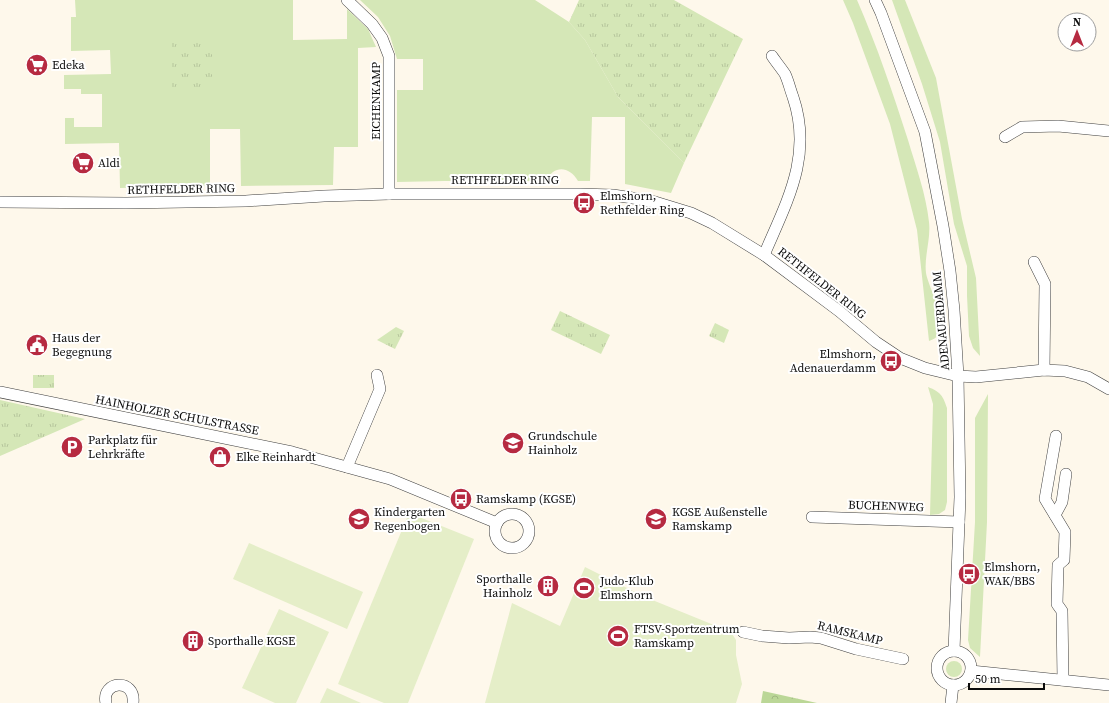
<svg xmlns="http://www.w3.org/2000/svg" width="1109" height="703" font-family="'Source Serif 4',serif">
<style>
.grass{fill:#d5e7b7}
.forest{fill:url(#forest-crowns)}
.park{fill:url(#park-tufts)}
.pitch{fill:#e5eec8}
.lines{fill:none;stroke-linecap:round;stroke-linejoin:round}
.minor-casing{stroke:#3f3f3f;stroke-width:12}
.minor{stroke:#fff;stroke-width:11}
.labels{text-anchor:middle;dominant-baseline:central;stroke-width:4;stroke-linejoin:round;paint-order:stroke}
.poi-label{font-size:12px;fill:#0c0c0c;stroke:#fff;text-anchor:start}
.street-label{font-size:12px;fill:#0c0c0c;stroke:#fff}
</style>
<defs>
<pattern id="forest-crowns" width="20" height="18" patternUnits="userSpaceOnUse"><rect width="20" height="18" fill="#bbd797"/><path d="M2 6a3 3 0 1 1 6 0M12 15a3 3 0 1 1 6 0" fill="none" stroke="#a0b781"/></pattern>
<pattern id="park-tufts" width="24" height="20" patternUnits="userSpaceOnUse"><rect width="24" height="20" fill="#d5e7b7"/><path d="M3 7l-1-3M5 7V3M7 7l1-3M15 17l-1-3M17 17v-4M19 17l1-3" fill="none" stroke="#b6c59c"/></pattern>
</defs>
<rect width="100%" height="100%" fill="#fef8eb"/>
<g class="grass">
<path d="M75,0H293V40L347,39V9L368,29L376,47L358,48V147H334L333,185L241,186L240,129H210V186L120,188L119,143L65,144V118H74V127H102V94H81V89H64V75L111,74L110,50L71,51V17H76Z"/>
<path d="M360,0H535L569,22L585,40L618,97L684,163L671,193L625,184V117H592L590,181H578C569,166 554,165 546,181H445L397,182V90H423V59H397L390,36L378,17Z"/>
<path d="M843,0H857C877,46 893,93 908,140C916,167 926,194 929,222C931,239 924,256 926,273C929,291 956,333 929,341L917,230L890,124L853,23Z"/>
<path d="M892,0H905L936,78L962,219L976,278L980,356L973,348L969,336L967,296V266L954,224L940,142L922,84Z"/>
<path d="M928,387C941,392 943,396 947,408V502L945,510L939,514L930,515L933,404Z"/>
<path d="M988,394L987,522L980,657L970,648L968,640L975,522V418Z"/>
<circle cx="954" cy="669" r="8"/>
</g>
<path class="forest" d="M763,691L817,703H761Z"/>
<g class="park">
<path d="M579,0H674L743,39L684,163L618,97L585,40L569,22Z"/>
<path d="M212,37V89H172V38Z"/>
<path d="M560,311L610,335L601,354L551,330Z"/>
<path d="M715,323L729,330L724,343L709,336Z"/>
<path d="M396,327L404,331L395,349L377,340Z"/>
<rect x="33" y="375" width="21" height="13"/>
<path d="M0,400L85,419L0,456Z"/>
</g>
<g class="pitch">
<path d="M409,513L474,539L408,703H384L338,684Z"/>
<path d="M249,543L363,592L347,629L233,579Z"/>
<path d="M585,567L645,597L731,632L736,640V655L742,684L736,703H485L512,603L560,626Z"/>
<path d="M279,609L329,632L296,703H275L242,688Z"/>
<path d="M327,688L361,703H320Z"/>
</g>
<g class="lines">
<g class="minor-casing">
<g id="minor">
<path d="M347,0L372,24L382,38L389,56V194"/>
<path d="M875,0L881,13L925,132L943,226L950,271L954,310L958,376L960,497L954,651"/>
<path d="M1005,137L1022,127L1058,126L1109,131"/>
<path d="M0,202L126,203L246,201L324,196L389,194H580L613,195L639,199L655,202L691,213L712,223L764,255L839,311L876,342L900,358L925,368L958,376L976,377L1044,370L1065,371L1088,377L1109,389"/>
<path d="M764,255C787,201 813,156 793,97C790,89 788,80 785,74C781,68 776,62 772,56"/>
<path d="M1034,262L1045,284L1044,370"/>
<path d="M0,392L292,452L390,479L497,523"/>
<path d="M1056,436L1045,499L1065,532L1064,560L1058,565L1057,604L1062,611L1063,680"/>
<path d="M347,467L380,389L377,375"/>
<circle cx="512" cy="531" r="17"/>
<path d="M1055,515L1062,502L1066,474"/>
<path d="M812,517L959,522"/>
<path d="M743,632L762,636L789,638L810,637L821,638L856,649L903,659"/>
<circle cx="954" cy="668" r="17"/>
<path d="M971,671L1109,685"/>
<path d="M106,703C101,680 136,678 133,703"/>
<path d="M951,703L953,685"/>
</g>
</g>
<use href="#minor" class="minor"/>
</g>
<defs>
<g id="supermarket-disc" transform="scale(1.15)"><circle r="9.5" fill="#b62a41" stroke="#fff"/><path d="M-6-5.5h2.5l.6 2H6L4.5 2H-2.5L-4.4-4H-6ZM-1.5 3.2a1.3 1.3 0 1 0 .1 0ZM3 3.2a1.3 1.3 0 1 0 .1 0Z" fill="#fff"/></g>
<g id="bus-disc" transform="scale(1.15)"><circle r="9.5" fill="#b62a41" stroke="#fff"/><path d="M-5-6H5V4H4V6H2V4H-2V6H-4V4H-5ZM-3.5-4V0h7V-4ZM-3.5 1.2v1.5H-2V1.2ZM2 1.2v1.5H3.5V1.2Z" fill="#fff"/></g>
<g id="civic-disc" transform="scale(1.15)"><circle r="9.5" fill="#b62a41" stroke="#fff"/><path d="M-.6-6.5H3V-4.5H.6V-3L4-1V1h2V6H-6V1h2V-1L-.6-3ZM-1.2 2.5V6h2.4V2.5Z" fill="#fff"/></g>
<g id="school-disc" transform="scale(1.15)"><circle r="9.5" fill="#b62a41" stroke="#fff"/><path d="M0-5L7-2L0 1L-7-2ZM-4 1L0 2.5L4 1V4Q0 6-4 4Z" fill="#fff"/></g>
<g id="parking-disc" transform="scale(1.15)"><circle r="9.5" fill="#b62a41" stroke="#fff"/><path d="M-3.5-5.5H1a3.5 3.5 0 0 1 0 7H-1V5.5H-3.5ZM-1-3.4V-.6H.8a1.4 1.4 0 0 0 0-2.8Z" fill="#fff"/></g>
<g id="shop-disc" transform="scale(1.15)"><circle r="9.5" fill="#b62a41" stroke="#fff"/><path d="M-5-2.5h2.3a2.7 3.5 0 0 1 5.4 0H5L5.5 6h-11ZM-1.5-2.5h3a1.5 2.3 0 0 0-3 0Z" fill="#fff"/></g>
<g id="building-disc" transform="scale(1.15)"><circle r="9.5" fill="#b62a41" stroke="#fff"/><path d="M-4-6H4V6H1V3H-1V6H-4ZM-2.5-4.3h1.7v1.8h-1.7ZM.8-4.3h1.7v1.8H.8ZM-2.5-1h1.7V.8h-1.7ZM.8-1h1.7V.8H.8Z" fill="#fff"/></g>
<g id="stadium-disc" transform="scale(1.15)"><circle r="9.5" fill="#b62a41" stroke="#fff"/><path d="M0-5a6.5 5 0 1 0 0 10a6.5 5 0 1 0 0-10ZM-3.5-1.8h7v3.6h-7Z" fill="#fff"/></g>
</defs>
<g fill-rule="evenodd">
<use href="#supermarket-disc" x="37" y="65"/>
<use href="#supermarket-disc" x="83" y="163"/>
<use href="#bus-disc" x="584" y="203"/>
<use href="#civic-disc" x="37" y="345"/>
<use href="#bus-disc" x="891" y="361"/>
<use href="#school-disc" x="513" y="443"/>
<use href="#parking-disc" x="72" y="447"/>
<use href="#shop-disc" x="220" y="457"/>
<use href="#bus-disc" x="461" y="499"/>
<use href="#school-disc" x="359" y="519"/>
<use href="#school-disc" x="656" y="519"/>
<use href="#bus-disc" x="969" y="574"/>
<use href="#building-disc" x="548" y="586"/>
<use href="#stadium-disc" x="584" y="588"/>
<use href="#stadium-disc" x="618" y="636"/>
<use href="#building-disc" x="193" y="641"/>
</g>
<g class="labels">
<g class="poi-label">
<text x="52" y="65">Edeka</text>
<text x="98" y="163">Aldi</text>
<text x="600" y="196">Elmshorn,<tspan x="600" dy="14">Rethfelder Ring</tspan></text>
<text x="52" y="338">Haus der<tspan x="52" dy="14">Begegnung</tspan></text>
<text x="876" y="354" text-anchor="end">Elmshorn,<tspan x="876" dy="14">Adenauerdamm</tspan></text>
<text x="528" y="436">Grundschule<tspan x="528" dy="14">Hainholz</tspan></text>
<text x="88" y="440">Parkplatz für<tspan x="88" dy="14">Lehrkräfte</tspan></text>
<text x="236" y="457">Elke Reinhardt</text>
<text x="476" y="499">Ramskamp (KGSE)</text>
<text x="374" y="512">Kindergarten<tspan x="374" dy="14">Regenbogen</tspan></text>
<text x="672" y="512">KGSE Außenstelle<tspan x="672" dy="14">Ramskamp</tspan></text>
<text x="984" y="567">Elmshorn,<tspan x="984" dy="14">WAK/BBS</tspan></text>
<text x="532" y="579" text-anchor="end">Sporthalle<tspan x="532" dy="14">Hainholz</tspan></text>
<text x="600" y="581">Judo-Klub<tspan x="600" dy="14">Elmshorn</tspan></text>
<text x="634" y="629">FTSV-Sportzentrum<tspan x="634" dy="14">Ramskamp</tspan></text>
<text x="208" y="641">Sporthalle KGSE</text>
</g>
<g class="street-label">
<text transform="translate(376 101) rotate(-90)">EICHENKAMP</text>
<text x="505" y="180">RETHFELDER RING</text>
<text transform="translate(181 189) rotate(-1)">RETHFELDER RING</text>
<text transform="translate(822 283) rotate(38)">RETHFELDER RING</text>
<text transform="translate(941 321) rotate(-95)">ADENAUERDAMM</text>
<text transform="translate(177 415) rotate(11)">HAINHOLZER SCHULSTRASSE</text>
<text transform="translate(886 506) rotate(2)">BUCHENWEG</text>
<text transform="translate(850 633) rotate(14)">RAMSKAMP</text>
</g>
</g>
<g transform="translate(1077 32)"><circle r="19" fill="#ffffff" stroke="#9e9e9e"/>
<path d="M0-3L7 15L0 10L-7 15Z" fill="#b62a41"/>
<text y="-6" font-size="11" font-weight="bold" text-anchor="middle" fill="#0c0c0c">N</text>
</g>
<path d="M969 683v6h75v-6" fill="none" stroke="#0c0c0c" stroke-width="2"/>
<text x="975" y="683" font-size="12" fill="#0c0c0c" stroke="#ffffff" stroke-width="3" paint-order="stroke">50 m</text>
</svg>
